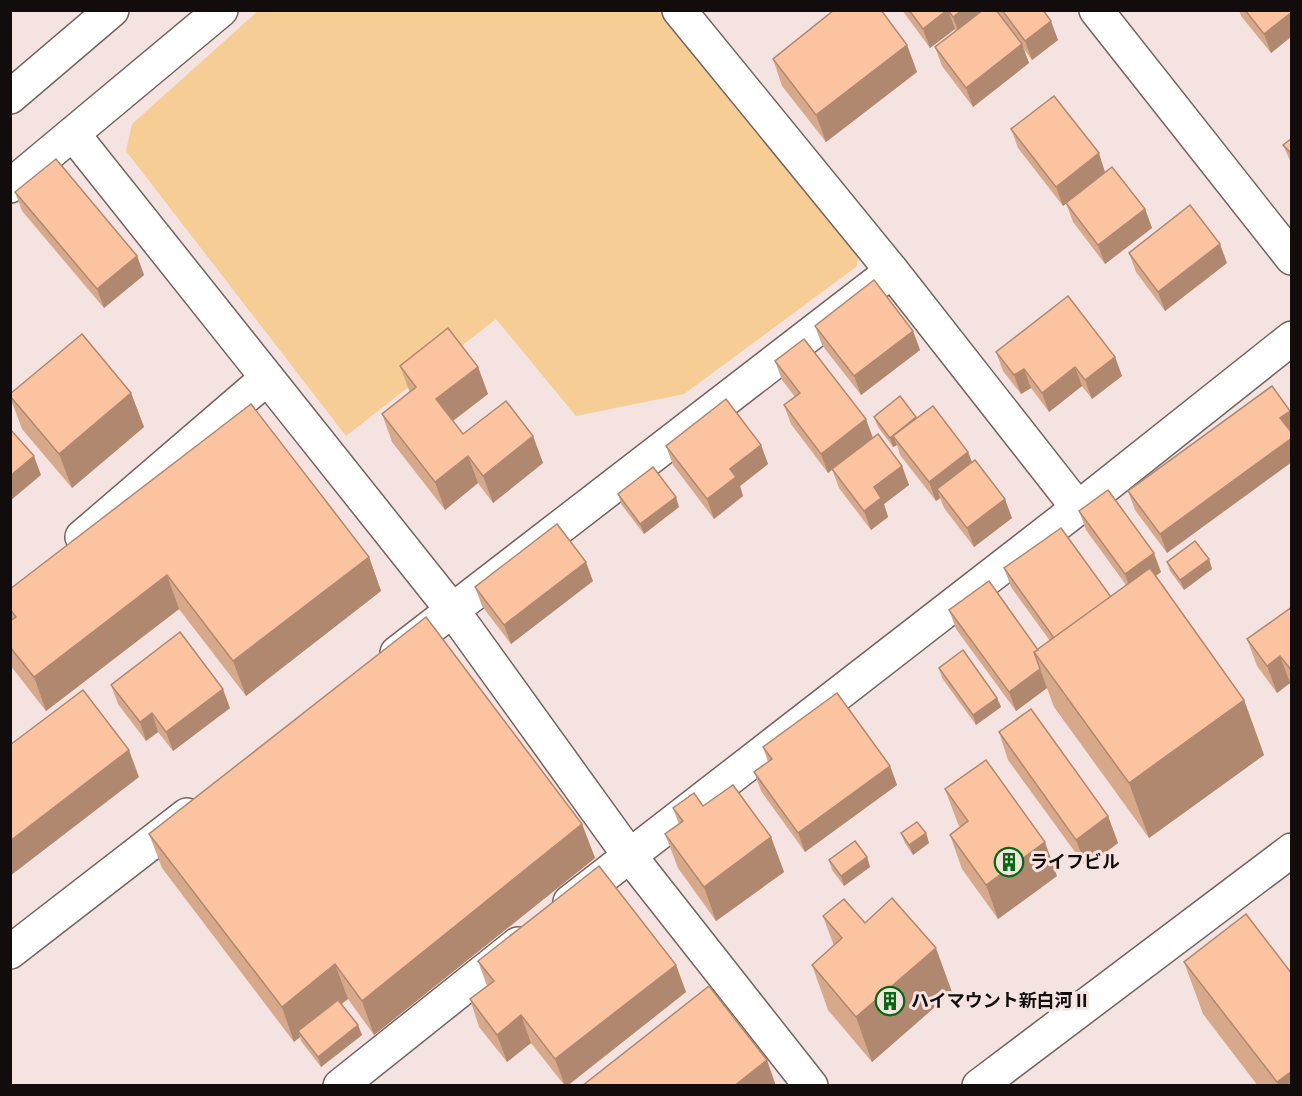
<svg xmlns="http://www.w3.org/2000/svg" width="1302" height="1096" font-family="'DM Sans','Noto Sans JP',sans-serif">
<style>
.green{fill:#f6cd94}
.lines{fill:none;stroke-linecap:round;stroke-linejoin:round}
.minor-casing{stroke:#726461;stroke-width:36}
.minor{stroke:#fff;stroke-width:33}
.wall{fill:#d8a88a}
.shaded-wall{fill:#b08870}
.building{fill:#fbc3a0;stroke:#b08870;stroke-width:1.5}
.labels{text-anchor:middle;dominant-baseline:central;stroke-width:6;stroke-linejoin:round;paint-order:stroke}
.poi-label{font-size:18px;font-weight:bold;fill:#120d0c;stroke:#f4e3e0;text-anchor:start}
</style>
<rect width="100%" height="100%" fill="#f4e3e0"/>
<path class="green" d="M258,11H671L862,244L856,267L684,394L576,416L496,319L346,436L126,151L132,124Z"/>
<g class="lines">
<g class="minor-casing">
<g id="minor">
<path d="M679,10L892,271L1078,508"/>
<path d="M1096,10L1292,258"/>
<path d="M10,97L112,10"/>
<path d="M73,134L453,611L629,855L811,1086"/>
<path d="M10,186L221,10"/>
<path d="M82,537L267,378"/>
<path d="M397,653L892,271"/>
<path d="M570,902L1078,508L1292,338"/>
<path d="M10,952L187,815"/>
<path d="M340,1086L518,944"/>
<path d="M979,1086L1292,850"/>
</g>
</g>
<use href="#minor" class="minor"/>
</g>
<g class="wall">
<path d="M902,10H996L1000,17L998,10H1043L1058,40L1032,60L1023,48L1029,63L973,107L942,66L935,47L956,31L955,29L930,48Z"/>
<path d="M1239,10H1292V36L1271,53L1241,16Z"/>
<path d="M907,45L917,72L826,142L782,86L773,59Z"/>
<path d="M1011,129L1105,172L1145,209L1152,228L1105,264L1073,222L1066,203L1063,206L1018,148Z"/>
<path d="M1292,138V165L1283,145Z"/>
<path d="M15,192L137,256L144,275L104,308L22,211Z"/>
<path d="M1129,253L1227,263L1165,311L1136,272Z"/>
<path d="M815,326L913,331L920,350L861,395L822,345Z"/>
<path d="M996,352L1115,357L1122,376L1092,399L1082,386L1049,412L1031,388L1021,394L1003,371Z"/>
<path d="M775,361L873,438L902,466L909,485L884,504L888,517L871,530L839,488L832,469L828,473L791,424L784,405L795,397L782,380Z"/>
<path d="M400,366L478,367L488,394L453,421L463,434L533,436L543,463L493,503L478,483L445,510L392,442L382,414L410,393Z"/>
<path d="M131,393L144,427L72,488L22,429L10,397V394Z"/>
<path d="M1292,416L1167,553L1135,510L1128,491Z"/>
<path d="M874,417L916,418L968,452L972,462L1012,518L974,547L944,508L940,498L936,501L900,455L897,445L893,447L878,427Z"/>
<path d="M761,445L768,464L740,486L743,496L714,519L673,465L666,446Z"/>
<path d="M618,494L679,507L644,534L621,504Z"/>
<path d="M1079,511L1161,572L1155,576L1244,700L1264,755L1149,838L1054,707L1047,688L1016,711L956,629L949,610L1038,650L1050,641L1011,587L1004,568L1111,597L1126,585L1086,530Z"/>
<path d="M369,557L381,591L246,696L179,609L46,711L10,665V589Z"/>
<path d="M1209,559L1212,569L1184,590L1170,571L1167,562Z"/>
<path d="M593,581L511,644L482,606L475,587Z"/>
<path d="M1292,607V685L1290,683L1277,693L1257,666L1247,639Z"/>
<path d="M939,668L997,698L1001,707L976,725L942,678Z"/>
<path d="M111,685L230,708L173,751L158,732L146,741L118,704Z"/>
<path d="M999,732L1108,816L1118,843L1086,867L1008,760Z"/>
<path d="M763,747L890,766L897,785L805,852L761,791L754,772L768,762Z"/>
<path d="M945,789L1057,876L998,919L962,869L950,835L960,827L958,824Z"/>
<path d="M703,806L771,837L784,872L716,921L678,868L665,834L679,824L673,808Z"/>
<path d="M582,824L595,858L374,1035L348,999L341,1004L358,1025L362,1035L321,1067L301,1041L300,1037L294,1042L162,868L149,834Z"/>
<path d="M901,833H926L929,843L913,855L905,843Z"/>
<path d="M867,857L870,867L844,886L832,870L829,860Z"/>
<path d="M823,916L865,923L952,992L872,1062L828,1010L812,965L834,946Z"/>
<path d="M478,961L676,965L686,992L567,1086H565L531,1043L507,1062L479,1027L470,999L487,986Z"/>
<path d="M1184,962L1292,1086H1258L1203,1014Z"/>
</g>
<g class="shaded-wall">
<path d="M948,10L955,29L930,48L923,29Z"/>
<path d="M962,10H983L960,36L953,17Z"/>
<path d="M1292,12V36L1271,53L1264,34Z"/>
<path d="M1051,21L1058,40L1032,60L1025,41Z"/>
<path d="M1022,44L1029,63L973,107L966,88Z"/>
<path d="M907,45L917,72L826,142L816,115Z"/>
<path d="M1099,153L1105,172L1063,206L1056,187Z"/>
<path d="M1145,209L1152,228L1105,264L1098,245Z"/>
<path d="M1220,244L1227,263L1165,311L1158,292Z"/>
<path d="M137,256L144,275L104,308L97,289Z"/>
<path d="M913,331L920,350L861,395L854,376Z"/>
<path d="M1115,357L1122,376L1092,399L1085,380Z"/>
<path d="M478,367L488,394L446,426L436,399Z"/>
<path d="M1075,367L1082,386L1049,412L1042,393Z"/>
<path d="M1024,369L1031,388L1021,394L1014,375Z"/>
<path d="M131,393L144,427L72,488L59,454Z"/>
<path d="M1290,411L1292,416V433L1280,418Z"/>
<path d="M916,417L920,427L893,436L897,445L893,447L890,438Z"/>
<path d="M866,419L873,438L828,473L821,454Z"/>
<path d="M533,436L543,463L493,503L483,476Z"/>
<path d="M1292,438V462L1167,553L1160,534Z"/>
<path d="M761,445L768,464L740,486L743,496L714,519L707,499L730,469Z"/>
<path d="M968,452L975,471L937,489L940,498L936,501L929,482Z"/>
<path d="M34,456L41,475L10,501V476Z"/>
<path d="M468,456L478,483L445,510L435,482Z"/>
<path d="M902,466L909,485L884,504L888,517L871,530L864,511L874,487Z"/>
<path d="M676,497L679,507L644,534L640,524Z"/>
<path d="M1005,499L1012,518L974,547L967,528Z"/>
<path d="M1154,553L1161,572L1132,593L1125,574Z"/>
<path d="M369,557L381,591L246,696L233,661Z"/>
<path d="M1209,559L1212,569L1184,590L1180,580Z"/>
<path d="M586,562L593,581L511,644L504,625Z"/>
<path d="M167,575L179,609L46,711L34,677Z"/>
<path d="M1280,656L1290,683L1277,693L1267,666Z"/>
<path d="M1040,669L1047,688L1016,711L1009,692Z"/>
<path d="M223,689L230,708L173,751L166,732Z"/>
<path d="M997,698L1001,707L976,725L973,715Z"/>
<path d="M1244,700L1264,755L1149,838L1129,783Z"/>
<path d="M152,713L158,732L146,741L140,722Z"/>
<path d="M129,750L139,777L10,876V841Z"/>
<path d="M890,766L897,785L805,852L798,833Z"/>
<path d="M1108,816L1118,843L1086,867L1076,840Z"/>
<path d="M582,824L595,858L374,1035L362,1001Z"/>
<path d="M926,833L929,843L913,855L909,845Z"/>
<path d="M771,837L784,872L716,921L704,887Z"/>
<path d="M1045,842L1057,876L998,919L986,885Z"/>
<path d="M867,857L870,867L844,886L841,876Z"/>
<path d="M936,948L952,992L872,1062L856,1017Z"/>
<path d="M335,964L348,999L301,1036L298,1031L300,1037L294,1042L282,1007Z"/>
<path d="M676,965L686,992L567,1086H565L555,1059Z"/>
<path d="M521,1015L531,1043L507,1062L497,1035Z"/>
<path d="M358,1025L362,1035L321,1067L318,1057Z"/>
<path d="M767,1060L776,1086H734Z"/>
<path d="M1292,1071V1086H1278L1277,1082Z"/>
</g>
<g class="building">
<path d="M834,10H881L907,45L816,115L773,59Z"/>
<path d="M909,10H947L923,29Z"/>
<path d="M948,10H962L953,17Z"/>
<path d="M983,10H996L1022,44L966,88L935,47Z"/>
<path d="M1002,10H1043L1051,21L1025,41Z"/>
<path d="M1245,10H1292V12L1264,34Z"/>
<path d="M1054,96L1099,153L1056,187L1011,129Z"/>
<path d="M1292,138V154L1283,145Z"/>
<path d="M56,159L137,256L97,289L15,192Z"/>
<path d="M1112,167L1145,209L1098,245L1066,203Z"/>
<path d="M1190,205L1220,244L1158,292L1129,253Z"/>
<path d="M874,280L913,331L854,376L815,326Z"/>
<path d="M1068,296L1115,357L1085,380L1075,367L1042,393L1024,369L1014,375L996,352Z"/>
<path d="M448,328L478,367L436,399L463,434L506,401L533,436L483,476L468,456L435,482L382,414L416,387L400,366Z"/>
<path d="M82,334L131,393L59,454L10,396V394Z"/>
<path d="M804,339L866,419L821,454L784,405L800,393L775,361Z"/>
<path d="M1272,386L1290,411L1280,418L1292,433V438L1160,534L1128,491Z"/>
<path d="M900,396L916,417L890,438L874,417Z"/>
<path d="M726,399L761,445L730,469L736,477L707,499L666,446Z"/>
<path d="M251,404L369,557L233,661L167,575L34,677L10,647V621L16,617L10,609V589Z"/>
<path d="M933,406L968,452L929,482L893,436Z"/>
<path d="M10,429L34,456L10,476Z"/>
<path d="M878,434L902,466L874,487L881,498L864,511L832,469Z"/>
<path d="M975,460L1005,499L967,528L937,489Z"/>
<path d="M653,467L676,497L640,524L618,494Z"/>
<path d="M1108,490L1154,553L1125,574L1079,511Z"/>
<path d="M557,524L586,562L504,625L475,587Z"/>
<path d="M1061,528L1111,597L1054,638L1004,568Z"/>
<path d="M1195,541L1209,559L1180,580L1167,562Z"/>
<path d="M1150,568L1244,700L1129,783L1034,652Z"/>
<path d="M989,581L1038,650L1034,652L1040,669L1009,692L949,610Z"/>
<path d="M1292,607V671L1280,656L1267,666L1247,639Z"/>
<path d="M426,617L582,824L362,1001L335,964L282,1007L149,834Z"/>
<path d="M180,632L223,689L166,732L152,713L140,722L111,685Z"/>
<path d="M963,650L997,698L973,715L939,668Z"/>
<path d="M83,690L129,750L10,841V745Z"/>
<path d="M837,693L890,766L798,833L754,772L772,759L763,747Z"/>
<path d="M1031,709L1108,816L1076,840L999,732Z"/>
<path d="M986,760L1045,842L986,885L950,835L968,821L945,789Z"/>
<path d="M733,785L771,837L704,887L665,834L683,821L673,808L694,793L703,806Z"/>
<path d="M917,822L926,833L909,845L901,833Z"/>
<path d="M855,841L867,857L841,876L829,860Z"/>
<path d="M599,866L676,965L555,1059L521,1015L497,1035L470,999L494,981L478,961Z"/>
<path d="M892,898L936,948L856,1017L812,965L842,938L823,916L844,899L865,923Z"/>
<path d="M1246,914L1292,974V1071L1277,1082L1184,962Z"/>
<path d="M709,986L767,1060L734,1086H582Z"/>
<path d="M338,1000L358,1025L318,1057L298,1031Z"/>
</g>
<defs>
<g id="building-ring" transform="scale(1.5)"><circle r="9.5" fill="#f4e3e0" stroke="#056914" stroke-width="1.5"/><path d="M-4-6H4V6H1V3H-1V6H-4ZM-2.5-4.3h1.7v1.8h-1.7ZM.8-4.3h1.7v1.8H.8ZM-2.5-1h1.7V.8h-1.7ZM.8-1h1.7V.8H.8Z" fill="#056914"/></g>
</defs>
<g fill-rule="evenodd">
<use href="#building-ring" x="1009" y="862"/>
<use href="#building-ring" x="890" y="1001"/>
</g>
<g class="labels">
<g class="poi-label">
<text x="1030" y="862">ライフビル</text>
<text x="911" y="1001">ハイマウント新白河Ⅱ</text>
</g>
</g>
<rect width="1302" height="1096" fill="none" stroke="#120d0c" stroke-width="24"/>
</svg>
